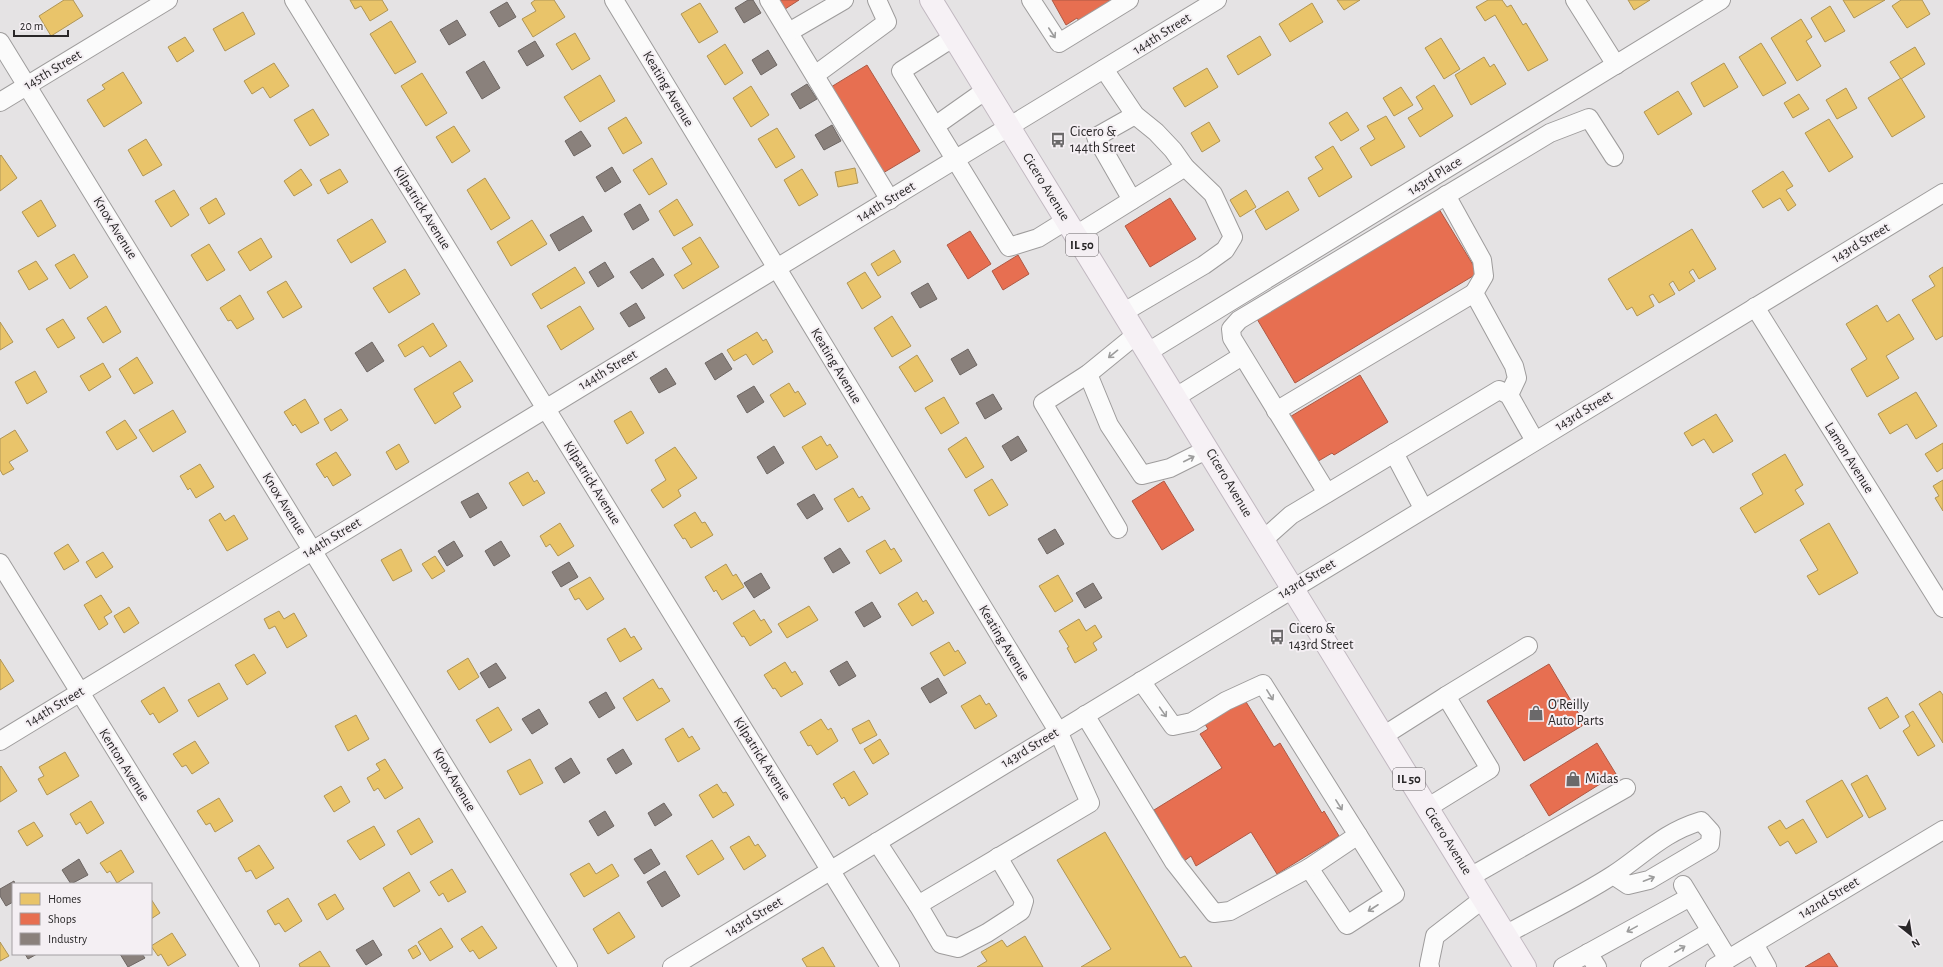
<svg xmlns="http://www.w3.org/2000/svg" width="1943" height="967" font-family="'Alegreya Sans',sans-serif">
<style>
.homes{fill:#e9c46a;stroke:#af9556}
.shops{fill:#e76f51;stroke:#ae5945}
.industry{fill:#8a817c;stroke:#6d6663}
.lines{fill:none;stroke-linecap:round;stroke-linejoin:round}
.minor-casing{stroke:#9e9c9c;stroke-width:20}
.major-casing{stroke:#c1b8c0;stroke-width:24}
.minor{stroke:#fbfbfb;stroke-width:18}
.major{stroke:#f6f1f5;stroke-width:22}
.oneway{stroke:#9c9c9c}
.labels{text-anchor:middle;dominant-baseline:central;stroke-width:4;stroke-linejoin:round;paint-order:stroke}
.shield{fill:#f4eff3;stroke:#666365;stroke-width:1}
.shield-label{font-size:13px;font-weight:bold;fill:#292728}
.street-label{font-size:14px;fill:#292728;stroke:#f4eff3}
.poi-label{font-size:14px;fill:#292728;stroke:#f4eff3;text-anchor:start}
</style>
<rect width="100%" height="100%" fill="#e5e3e4"/>
<g class="homes">
<path d="M64,0H73L83,16L51,36L39,16Z"/>
<path d="M350,0H382L388,10L370,21L361,6L355,9Z"/>
<path d="M535,0H554L565,17L533,37L522,19L536,11L531,3Z"/>
<path d="M1337,0H1360L1344,10Z"/>
<path d="M1488,0H1502L1507,7L1511,5L1523,25L1526,23L1548,60L1528,71L1495,15L1485,21L1476,7Z"/>
<path d="M1628,0H1650L1634,10Z"/>
<path d="M1843,0H1885L1854,18Z"/>
<path d="M1901,0H1922L1930,14L1907,28L1892,6Z"/>
<path d="M700,3L718,32L699,43L681,14Z"/>
<path d="M1312,3L1323,22L1290,42L1279,24Z"/>
<path d="M1830,6L1845,31L1825,42L1811,18Z"/>
<path d="M243,12L255,34L225,51L213,29Z"/>
<path d="M1801,19L1812,37L1806,41L1821,66L1797,81L1771,38Z"/>
<path d="M391,21L416,62L395,74L370,34Z"/>
<path d="M575,33L590,59L572,70L556,44Z"/>
<path d="M1260,36L1271,55L1238,75L1227,56Z"/>
<path d="M185,37L194,51L177,62L168,47Z"/>
<path d="M1441,38L1460,69L1444,79L1425,48Z"/>
<path d="M1761,43L1786,83L1763,96L1739,57Z"/>
<path d="M725,44L743,73L725,85L707,56Z"/>
<path d="M1915,47L1925,64L1901,79L1890,62Z"/>
<path d="M1484,57L1490,67L1494,64L1506,84L1471,105L1455,75Z"/>
<path d="M274,63L289,86L270,98L263,87L252,94L244,81Z"/>
<path d="M1724,63L1738,87L1704,107L1691,83Z"/>
<path d="M1207,68L1218,87L1185,107L1173,88Z"/>
<path d="M123,72L142,103L104,127L87,100L105,89L102,85Z"/>
<path d="M422,73L447,113L426,126L401,86Z"/>
<path d="M600,75L615,101L580,122L564,97Z"/>
<path d="M1901,78L1925,117L1892,137L1868,98Z"/>
<path d="M1434,85L1453,116L1420,137L1408,118L1423,109L1416,97Z"/>
<path d="M751,86L769,115L751,127L733,98Z"/>
<path d="M1401,87L1413,105L1394,116L1383,98Z"/>
<path d="M1846,88L1857,108L1837,119L1826,100Z"/>
<path d="M1678,91L1692,114L1658,135L1644,112Z"/>
<path d="M1799,94L1809,109L1793,118L1784,103Z"/>
<path d="M313,109L329,135L310,146L294,120Z"/>
<path d="M1347,112L1359,130L1341,141L1329,123Z"/>
<path d="M1386,116L1405,147L1371,166L1360,148L1375,139L1367,126Z"/>
<path d="M626,117L642,143L623,154L608,128Z"/>
<path d="M1829,119L1853,157L1829,172L1805,133Z"/>
<path d="M1209,122L1220,141L1202,152L1191,133Z"/>
<path d="M454,126L470,151L452,163L436,137Z"/>
<path d="M777,128L795,157L776,168L758,139Z"/>
<path d="M146,139L162,165L143,176L128,150Z"/>
<path d="M1333,146L1352,177L1319,197L1308,178L1323,169L1315,157Z"/>
<path d="M1,155L17,178L0,191V156Z"/>
<path d="M652,158L667,184L649,195L633,170Z"/>
<path d="M855,168L858,183L838,187L835,172Z"/>
<path d="M301,169L312,185L294,196L284,181Z"/>
<path d="M340,169L348,182L328,194L320,180Z"/>
<path d="M802,169L818,195L799,206L784,180Z"/>
<path d="M1783,171L1793,186L1786,190L1796,205L1788,211L1780,198L1763,208L1752,191Z"/>
<path d="M485,178L510,218L491,230L467,190Z"/>
<path d="M174,190L189,215L171,227L155,201Z"/>
<path d="M1246,190L1256,207L1240,217L1230,200Z"/>
<path d="M1288,191L1299,210L1266,230L1255,211Z"/>
<path d="M216,198L225,214L209,224L200,208Z"/>
<path d="M677,199L693,225L674,236L659,211Z"/>
<path d="M41,200L56,226L38,237L22,212Z"/>
<path d="M372,219L386,242L351,263L337,240Z"/>
<path d="M532,220L547,244L511,266L497,242Z"/>
<path d="M1692,229L1716,269L1699,279L1693,269L1689,272L1695,281L1679,291L1673,281L1669,284L1675,294L1659,303L1653,294L1649,296L1654,306L1637,316L1632,307L1627,310L1608,279Z"/>
<path d="M700,237L719,267L683,289L674,275L692,264L682,248Z"/>
<path d="M261,238L272,257L250,271L238,252Z"/>
<path d="M209,244L225,270L207,281L191,255Z"/>
<path d="M894,250L901,262L878,276L871,264Z"/>
<path d="M74,254L88,277L70,289L55,265Z"/>
<path d="M36,261L48,279L29,290L18,271Z"/>
<path d="M575,267L585,283L541,309L532,294Z"/>
<path d="M1943,267V336L1936,340L1912,300L1935,286L1929,276Z"/>
<path d="M405,269L420,294L389,313L373,288Z"/>
<path d="M865,272L881,297L862,309L847,283Z"/>
<path d="M286,281L302,307L283,318L267,292Z"/>
<path d="M240,295L254,319L237,329L231,320L228,321L220,308Z"/>
<path d="M1877,305L1887,322L1899,314L1914,339L1886,356L1899,378L1867,397L1851,369L1867,359L1846,324Z"/>
<path d="M106,306L121,332L103,343L87,318Z"/>
<path d="M580,306L594,329L561,350L547,326Z"/>
<path d="M892,316L911,346L892,357L874,328Z"/>
<path d="M63,319L75,338L58,348L46,329Z"/>
<path d="M0,322L13,342L0,350Z"/>
<path d="M433,323L447,346L430,357L423,346L405,357L398,345Z"/>
<path d="M757,332L763,341L766,339L773,352L753,365L746,354L734,361L727,350Z"/>
<path d="M917,355L933,381L915,392L899,367Z"/>
<path d="M137,357L153,383L134,394L119,369Z"/>
<path d="M460,361L473,381L453,393L461,407L435,424L414,389Z"/>
<path d="M103,363L111,377L89,391L80,376Z"/>
<path d="M35,371L47,392L27,404L15,382Z"/>
<path d="M789,383L795,393L798,391L806,404L784,417L770,395Z"/>
<path d="M1916,392L1937,426L1916,439L1907,424L1890,434L1878,414Z"/>
<path d="M944,397L959,423L941,434L925,408Z"/>
<path d="M305,399L319,423L301,433L295,424L293,426L284,412Z"/>
<path d="M341,409L348,420L331,431L324,419Z"/>
<path d="M173,410L186,432L153,452L139,430Z"/>
<path d="M631,411L644,433L627,444L614,421Z"/>
<path d="M1716,414L1733,441L1713,453L1704,439L1692,446L1684,433Z"/>
<path d="M125,420L137,438L117,450L106,432Z"/>
<path d="M15,430L28,451L9,462L14,469L3,475L0,470V439Z"/>
<path d="M821,436L827,446L830,444L838,457L816,470L802,447Z"/>
<path d="M966,437L984,467L966,478L948,449Z"/>
<path d="M1943,443V468L1937,472L1925,454Z"/>
<path d="M399,444L409,462L396,470L386,452Z"/>
<path d="M675,447L697,478L678,490L681,496L663,508L651,490L666,480L655,460Z"/>
<path d="M336,452L351,475L333,486L327,476L325,478L316,464Z"/>
<path d="M1785,454L1803,485L1795,490L1804,504L1755,533L1740,508L1763,494L1752,474Z"/>
<path d="M200,464L214,487L196,498L190,488L188,490L180,476Z"/>
<path d="M528,472L534,482L537,480L545,493L523,506L509,483Z"/>
<path d="M992,479L1008,505L989,516L974,490Z"/>
<path d="M1943,480V511L1935,498L1939,496L1933,486Z"/>
<path d="M853,488L859,498L862,496L870,509L848,522L834,499Z"/>
<path d="M695,512L702,523L705,522L713,535L691,548L685,538L683,539L674,525Z"/>
<path d="M220,513L225,521L234,515L248,539L227,551L209,520Z"/>
<path d="M560,523L574,546L558,556L550,544L546,547L540,536Z"/>
<path d="M1829,523L1858,573L1819,595L1807,576L1818,570L1800,540Z"/>
<path d="M885,540L891,550L894,548L902,561L880,574L866,551Z"/>
<path d="M68,544L79,561L64,570L54,553Z"/>
<path d="M401,549L412,571L393,581L381,560Z"/>
<path d="M103,552L113,567L96,578L86,562Z"/>
<path d="M435,556L445,571L432,579L422,564Z"/>
<path d="M726,564L733,576L736,574L744,587L722,600L716,590L714,592L705,577Z"/>
<path d="M1058,575L1073,601L1055,612L1039,586Z"/>
<path d="M590,577L604,599L587,610L579,598L575,600L569,589Z"/>
<path d="M917,592L923,602L926,600L934,613L912,626L898,604Z"/>
<path d="M101,595L112,612L104,617L108,624L99,630L84,605Z"/>
<path d="M809,606L818,620L787,638L778,624Z"/>
<path d="M129,607L139,623L124,633L114,616Z"/>
<path d="M754,610L761,621L764,619L772,632L750,646L744,636L742,637L733,623Z"/>
<path d="M279,611L284,619L294,613L307,636L287,648L275,626L269,629L264,619Z"/>
<path d="M1079,619L1086,631L1095,625L1102,637L1093,643L1097,650L1075,663L1067,648L1069,647L1059,631Z"/>
<path d="M625,628L631,638L634,636L642,649L620,662L607,639Z"/>
<path d="M949,642L955,652L958,650L966,663L944,676L930,653Z"/>
<path d="M254,654L266,673L247,685L235,665Z"/>
<path d="M468,658L479,677L459,690L447,671Z"/>
<path d="M0,659L14,681L0,690Z"/>
<path d="M785,662L792,673L795,671L803,684L781,697L775,688L773,689L764,675Z"/>
<path d="M653,679L659,689L662,688L670,701L637,721L623,698Z"/>
<path d="M219,683L228,699L198,717L188,700Z"/>
<path d="M164,687L178,711L159,723L153,713L150,715L141,701Z"/>
<path d="M1940,691L1943,695V743L1919,704Z"/>
<path d="M980,695L986,705L989,703L997,716L975,729L961,706Z"/>
<path d="M1887,697L1899,717L1880,729L1868,708Z"/>
<path d="M498,707L512,730L490,743L476,720Z"/>
<path d="M1913,711L1935,746L1918,756L1903,731L1910,726L1905,716Z"/>
<path d="M356,715L369,739L348,751L335,726Z"/>
<path d="M821,719L828,730L831,728L838,741L817,755L811,745L808,746L800,732Z"/>
<path d="M869,720L877,735L860,744L852,729Z"/>
<path d="M683,728L689,738L692,736L700,749L678,762L665,739Z"/>
<path d="M880,739L889,754L873,764L864,749Z"/>
<path d="M195,741L209,763L192,774L186,765L182,767L173,754Z"/>
<path d="M65,752L79,776L47,795L38,779L44,776L39,767Z"/>
<path d="M385,759L403,788L385,799L378,788L374,791L367,778L380,770L376,764Z"/>
<path d="M530,759L543,783L520,795L507,771Z"/>
<path d="M1,766L17,791L0,802V767Z"/>
<path d="M854,771L868,794L849,806L844,797L842,799L833,784Z"/>
<path d="M1867,775L1886,809L1869,818L1851,784Z"/>
<path d="M1842,780L1863,816L1827,838L1806,801Z"/>
<path d="M717,784L723,793L726,792L734,805L713,818L699,795Z"/>
<path d="M341,786L350,802L334,812L324,796Z"/>
<path d="M219,798L233,821L215,832L210,823L206,825L197,811Z"/>
<path d="M91,801L104,823L87,834L80,822L76,825L70,814Z"/>
<path d="M419,818L433,842L411,855L397,831Z"/>
<path d="M1803,819L1817,842L1796,854L1788,841L1780,846L1768,827L1780,820L1786,829Z"/>
<path d="M34,822L43,836L27,846L18,831Z"/>
<path d="M374,826L385,845L360,860L347,841Z"/>
<path d="M1105,832L1180,958L1185,956L1192,967H1081L1111,949L1057,860Z"/>
<path d="M749,836L755,846L758,844L766,856L744,870L730,847Z"/>
<path d="M712,840L724,859L698,875L686,856Z"/>
<path d="M259,845L274,868L256,879L251,870L246,872L238,858Z"/>
<path d="M121,850L134,872L117,883L110,871L107,873L100,863Z"/>
<path d="M589,863L596,874L612,864L619,876L584,897L570,874Z"/>
<path d="M452,869L466,892L448,902L443,893L439,896L430,882Z"/>
<path d="M409,872L420,891L394,907L383,888Z"/>
<path d="M335,894L344,909L327,920L318,904Z"/>
<path d="M288,898L302,921L285,932L279,923L275,925L267,911Z"/>
<path d="M151,899L160,913L151,919Z"/>
<path d="M619,912L635,937L608,954L593,929Z"/>
<path d="M482,926L497,948L479,959L473,950L470,952L461,939Z"/>
<path d="M441,928L453,947L430,961L418,942Z"/>
<path d="M172,933L186,955L168,966L161,954L158,956L151,946Z"/>
<path d="M1025,936L1043,967H977L987,961L981,952L1002,940L1007,947Z"/>
<path d="M0,942L9,956L0,961Z"/>
<path d="M416,945L421,954L413,959L408,950Z"/>
<path d="M823,947L835,967H807L802,959Z"/>
<path d="M320,951L330,967H300L299,964Z"/>
</g>
<g class="shops">
<path d="M775,0H799L782,11Z"/>
<path d="M1052,0H1115L1079,21L1077,18L1066,25Z"/>
<path d="M867,65L920,151L883,173L831,87Z"/>
<path d="M1170,198L1196,239L1150,267L1125,226Z"/>
<path d="M1439,209L1478,273L1295,383L1257,319Z"/>
<path d="M970,231L991,264L968,279L947,245Z"/>
<path d="M1018,255L1029,274L1003,290L992,271Z"/>
<path d="M1360,375L1388,422L1334,455L1332,453L1315,463L1288,418Z"/>
<path d="M1164,481L1194,530L1162,550L1132,501Z"/>
<path d="M1549,664L1585,724L1524,761L1487,701Z"/>
<path d="M1243,697L1274,747L1280,743L1322,813L1324,811L1339,836L1277,874L1251,832L1196,866L1191,856L1184,861L1154,810L1222,768L1200,734L1208,729L1203,721Z"/>
<path d="M1597,743L1616,774L1549,816L1530,785Z"/>
<path d="M1829,953L1838,967H1805Z"/>
</g>
<g class="industry">
<path d="M748,0H753L761,13L744,23L735,8Z"/>
<path d="M507,2L516,17L499,27L490,12Z"/>
<path d="M457,20L466,35L449,45L440,30Z"/>
<path d="M535,41L544,56L527,66L518,51Z"/>
<path d="M768,50L777,65L761,75L752,60Z"/>
<path d="M484,61L500,88L482,99L466,72Z"/>
<path d="M807,84L817,99L800,109L791,94Z"/>
<path d="M832,125L841,141L824,150L815,135Z"/>
<path d="M581,131L591,146L574,156L565,141Z"/>
<path d="M612,167L621,182L605,192L596,177Z"/>
<path d="M640,204L649,220L633,230L624,214Z"/>
<path d="M583,216L592,231L559,251L550,235Z"/>
<path d="M653,258L664,275L642,289L630,272Z"/>
<path d="M605,262L614,277L598,287L589,272Z"/>
<path d="M928,283L937,299L920,308L911,293Z"/>
<path d="M636,303L645,318L629,327L620,313Z"/>
<path d="M372,342L384,361L367,372L355,353Z"/>
<path d="M968,349L977,365L960,375L951,359Z"/>
<path d="M722,353L732,369L715,380L705,363Z"/>
<path d="M666,368L676,384L659,393L650,378Z"/>
<path d="M754,386L764,402L747,413L737,396Z"/>
<path d="M993,394L1002,409L985,419L976,403Z"/>
<path d="M1018,436L1027,451L1011,461L1002,446Z"/>
<path d="M774,446L784,463L767,474L757,457Z"/>
<path d="M478,493L487,508L470,518L461,502Z"/>
<path d="M814,494L823,509L807,519L797,504Z"/>
<path d="M1055,529L1064,544L1047,554L1038,539Z"/>
<path d="M454,541L463,556L447,566L438,551Z"/>
<path d="M501,541L510,556L494,566L485,551Z"/>
<path d="M840,548L850,563L833,573L824,558Z"/>
<path d="M569,562L578,577L561,587L552,572Z"/>
<path d="M761,573L770,588L754,598L744,583Z"/>
<path d="M1093,583L1102,598L1085,608L1076,593Z"/>
<path d="M872,602L881,617L864,627L855,612Z"/>
<path d="M847,661L856,676L839,686L830,671Z"/>
<path d="M496,663L506,678L489,688L480,673Z"/>
<path d="M938,678L947,693L930,703L921,688Z"/>
<path d="M606,692L615,708L599,718L589,702Z"/>
<path d="M539,709L548,724L532,734L522,719Z"/>
<path d="M623,749L632,764L616,774L607,759Z"/>
<path d="M571,758L580,773L564,783L555,768Z"/>
<path d="M664,803L672,815L655,826L648,813Z"/>
<path d="M605,811L614,826L598,836L589,821Z"/>
<path d="M651,849L660,864L644,874L634,859Z"/>
<path d="M79,859L88,875L71,884L62,870Z"/>
<path d="M665,871L680,896L662,907L647,882Z"/>
<path d="M14,881L15,884H13V902L6,906L0,896V889Z"/>
<path d="M373,940L382,955L366,965L356,950Z"/>
<path d="M25,954H37L28,959Z"/>
<path d="M120,954H142L145,958L128,967Z"/>
</g>
<g class="lines">
<g class="minor-casing">
<g id="minor">
<path d="M294,0L890,967"/>
<path d="M614,0L1058,731L1090,803L918,905L877,842"/>
<path d="M769,0L890,200"/>
<path d="M1031,0L1059,43L1129,0"/>
<path d="M1575,0L1616,65"/>
<path d="M789,32L844,0"/>
<path d="M954,37L901,71L1009,247L1038,238L1067,220"/>
<path d="M0,42L568,967"/>
<path d="M1104,69L1135,115L1156,132L1173,150L1185,167L1213,194L1233,237L1225,250L1204,265L1124,312"/>
<path d="M815,75L887,22L877,0"/>
<path d="M0,102L168,0"/>
<path d="M935,126L986,90"/>
<path d="M1446,195L1482,260L1484,276L1474,293L1514,366L1517,378L1509,395"/>
<path d="M1132,200L1096,137L1135,115"/>
<path d="M1076,235L1185,167"/>
<path d="M1755,307L1943,608"/>
<path d="M1148,352L1721,0"/>
<path d="M1088,374L1109,425L1142,475L1170,468L1208,449"/>
<path d="M1176,397L1242,356"/>
<path d="M1276,411L1474,293"/>
<path d="M1394,453L1423,508"/>
<path d="M1327,493L1232,338L1231,329L1239,320L1550,133L1589,118L1614,157"/>
<path d="M1118,529L1043,403L1088,374L1137,334"/>
<path d="M1263,540L1291,515L1499,390L1509,395L1535,441"/>
<path d="M0,563L250,967"/>
<path d="M1446,696L1528,646"/>
<path d="M1085,715L1174,862L1214,913L1230,911L1309,868L1347,925L1395,894L1263,684L1226,701L1192,722L1173,726L1141,681"/>
<path d="M1383,736L1446,696L1490,769L1427,808"/>
<path d="M0,741L1217,0"/>
<path d="M1309,868L1358,835"/>
<path d="M1470,877L1626,788"/>
<path d="M1683,885L1728,959"/>
<path d="M918,905L941,944L958,948L987,933L1021,911L1024,901L998,857"/>
<path d="M1505,935C1541,915 1579,897 1613,875C1645,854 1662,833 1701,821L1711,832L1710,844L1649,880L1628,885L1613,875"/>
<path d="M1754,944L1767,967"/>
<path d="M1588,953L1597,967"/>
<path d="M672,967L1943,193"/>
<path d="M1430,967L1429,965L1435,936L1483,899"/>
<path d="M1563,967L1690,897"/>
<path d="M1650,967L1711,931"/>
<path d="M1715,967L1943,830"/>
</g>
</g>
<g class="major-casing">
<path id="major" d="M931,0L1525,967"/>
</g>
<use href="#minor" class="minor"/>
<use href="#major" class="major"/>
</g>
<defs><path id="oneway-shaft" d="M-6 0H5M1.5-3L5.5 0L1.5 3" fill="none" stroke-width="1.6" stroke-linecap="round" stroke-linejoin="round"/></defs>
<g class="oneway">
<use href="#oneway-shaft" transform="translate(1052 33) rotate(57)"/>
<use href="#oneway-shaft" transform="translate(1113 354) rotate(141)"/>
<use href="#oneway-shaft" transform="translate(1189 459) rotate(-27)"/>
<use href="#oneway-shaft" transform="translate(1270 695) rotate(58)"/>
<use href="#oneway-shaft" transform="translate(1163 712) rotate(55)"/>
<use href="#oneway-shaft" transform="translate(1339 805) rotate(58)"/>
<use href="#oneway-shaft" transform="translate(1649 879) rotate(-21)"/>
<use href="#oneway-shaft" transform="translate(1373 908) rotate(147)"/>
<use href="#oneway-shaft" transform="translate(1632 929) rotate(151)"/>
<use href="#oneway-shaft" transform="translate(1680 949) rotate(-30)"/>
</g>
<defs>
<g id="bus-bare" transform="scale(1.2)"><path d="M-5-6H5V4H4V6H2V4H-2V6H-4V4H-5ZM-3.5-4V0h7V-4ZM-3.5 1.2v1.5H-2V1.2ZM2 1.2v1.5H3.5V1.2Z" fill="#6b696a" stroke="#f4eff3" stroke-width="2.5" paint-order="stroke"/></g>
<g id="shop-bare" transform="scale(1.2)"><path d="M-5-2.5h2.3a2.7 3.5 0 0 1 5.4 0H5L5.5 6h-11ZM-1.5-2.5h3a1.5 2.3 0 0 0-3 0Z" fill="#6b696a" stroke="#f4eff3" stroke-width="2.5" paint-order="stroke"/></g>
</defs>
<g fill-rule="evenodd">
<use href="#bus-bare" x="1058" y="140"/>
<use href="#bus-bare" x="1277" y="637"/>
<use href="#shop-bare" x="1536" y="713"/>
<use href="#shop-bare" x="1573" y="779"/>
</g>
<g class="labels">
<g class="shield">
<rect x="1066" y="234" width="32" height="22" rx="3"/>
<rect x="1393" y="768" width="32" height="22" rx="3"/>
</g>
<g class="shield-label">
<text x="1082" y="245">IL 50</text>
<text x="1409" y="779">IL 50</text>
</g>
<g class="street-label">
<text transform="translate(1162 34) rotate(-32)">144th Street</text>
<text transform="translate(53 70) rotate(-31)">145th Street</text>
<text transform="translate(668 89) rotate(59)">Keating Avenue</text>
<text transform="translate(1435 176) rotate(-32)">143rd Place</text>
<text transform="translate(1046 187) rotate(58)">Cicero Avenue</text>
<text transform="translate(886 202) rotate(-31)">144th Street</text>
<text transform="translate(422 208) rotate(58)">Kilpatrick Avenue</text>
<text transform="translate(115 228) rotate(58)">Knox Avenue</text>
<text transform="translate(1861 243) rotate(-31)">143rd Street</text>
<text transform="translate(836 366) rotate(59)">Keating Avenue</text>
<text transform="translate(608 370) rotate(-31)">144th Street</text>
<text transform="translate(1584 411) rotate(-31)">143rd Street</text>
<text transform="translate(1849 458) rotate(58)">Lamon Avenue</text>
<text transform="translate(592 483) rotate(58)">Kilpatrick Avenue</text>
<text transform="translate(1229 483) rotate(59)">Cicero Avenue</text>
<text transform="translate(284 504) rotate(58)">Knox Avenue</text>
<text transform="translate(332 538) rotate(-31)">144th Street</text>
<text transform="translate(1307 579) rotate(-31)">143rd Street</text>
<text transform="translate(1004 643) rotate(59)">Keating Avenue</text>
<text transform="translate(55 707) rotate(-31)">144th Street</text>
<text transform="translate(1030 748) rotate(-31)">143rd Street</text>
<text transform="translate(762 759) rotate(58)">Kilpatrick Avenue</text>
<text transform="translate(124 765) rotate(58)">Kenton Avenue</text>
<text transform="translate(454 780) rotate(59)">Knox Avenue</text>
<text transform="translate(1448 841) rotate(58)">Cicero Avenue</text>
<text transform="translate(1829 898) rotate(-31)">142nd Street</text>
<text transform="translate(754 917) rotate(-31)">143rd Street</text>
</g>
<g class="poi-label">
<text x="1070" y="132">Cicero &amp;<tspan x="1070" dy="16">144th Street</tspan></text>
<text x="1289" y="629">Cicero &amp;<tspan x="1289" dy="16">143rd Street</tspan></text>
<text x="1548" y="705">O'Reilly<tspan x="1548" dy="16">Auto Parts</tspan></text>
<text x="1585" y="779">Midas</text>
</g>
</g>
<rect x="12" y="883" width="140" height="72" fill="#f4eff3" stroke="#a39fa2"/>
<rect x="20" y="893" width="20" height="12" fill="#e9c46a" stroke="#a39fa2"/>
<text x="48" y="903" font-size="12" fill="#292728">Homes</text>
<rect x="20" y="913" width="20" height="12" fill="#e76f51" stroke="#a39fa2"/>
<text x="48" y="923" font-size="12" fill="#292728">Shops</text>
<rect x="20" y="933" width="20" height="12" fill="#8a817c" stroke="#a39fa2"/>
<text x="48" y="943" font-size="12" fill="#292728">Industry</text>
<g transform="translate(1911 935) rotate(150)" stroke="#f4eff3" stroke-width="3" paint-order="stroke">
<path d="M0-3L7 15L0 10L-7 15Z" fill="#292728"/>
<text y="-6" font-size="11" font-weight="bold" text-anchor="middle" fill="#292728">N</text>
</g>
<path d="M14 30v6h54v-6" fill="none" stroke="#292728" stroke-width="2"/>
<text x="20" y="30" font-size="12" fill="#292728" stroke="#f4eff3" stroke-width="3" paint-order="stroke">20 m</text>
</svg>
